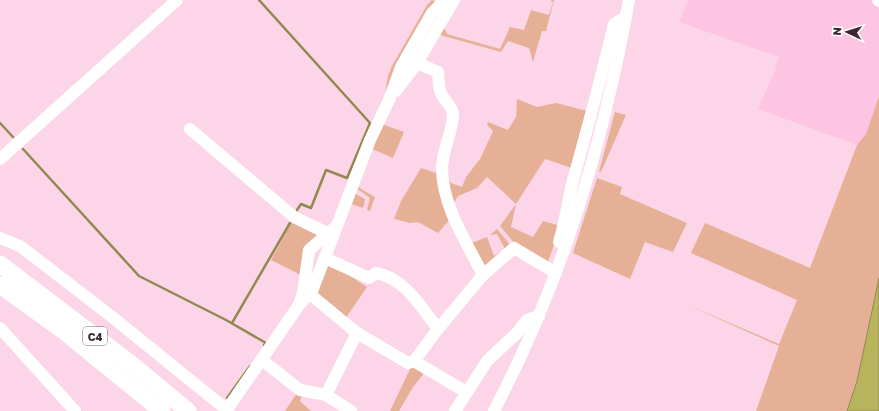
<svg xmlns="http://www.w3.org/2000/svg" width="879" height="411" font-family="'Golos Text',sans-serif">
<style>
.built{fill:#fdc5e1}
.green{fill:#e5b096}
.water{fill:#b7b45d;stroke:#928950}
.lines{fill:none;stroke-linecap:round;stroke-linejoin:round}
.stream{stroke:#928950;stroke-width:2.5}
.minor{stroke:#fff;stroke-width:12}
.highway{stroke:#fff;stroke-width:17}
.labels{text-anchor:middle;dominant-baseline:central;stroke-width:3;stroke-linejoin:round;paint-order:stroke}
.shield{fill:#fff;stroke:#776770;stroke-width:1}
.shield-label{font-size:11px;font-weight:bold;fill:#3d2632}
</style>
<rect width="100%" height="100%" fill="#fcd6e8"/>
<path class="built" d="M688,0H871L879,3V96L866,134L857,145L758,109L776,68L775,67L779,57L679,22Z"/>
<g class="green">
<path d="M432,0L436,2L385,94L388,76L392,66L427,5Z"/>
<path d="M550,0H554L546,31H542L533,62L529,48L508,41L501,52L437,34L443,24L447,34L500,49L510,27L524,30L531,10L549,15L553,2Z"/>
<path d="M879,96V278L857,381L847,411H756L779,346L685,304L779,344L797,300L691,253L705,223L810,268L857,145L866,134Z"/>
<path d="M517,99L537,107L556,103L591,112L575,169L545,159L516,204L511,227L533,237L543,221L561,226L548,262L515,244L500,226L516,204L487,177L477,188L458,196L453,204L444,175L451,183L462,187L466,177L480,159L493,131L487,125L488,122L508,130L516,117Z"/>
<path d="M615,112L626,115L601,172H599Z"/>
<path d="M382,124L404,132L393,158L370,148Z"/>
<path d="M421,168L439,174L451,218L438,233L418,222L410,223L394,219L401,201Z"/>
<path d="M597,178L622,187L620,194L687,223L673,252L645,242L630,279L573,253Z"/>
<path d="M356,186L375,197L370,211L367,210L370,198L356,188Z"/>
<path d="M354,193L365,199L363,208L349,203Z"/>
<path d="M293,220L317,231L318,237L303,276L271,260Z"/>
<path d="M497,229L511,246L484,268L472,243L487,237L494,256L505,249L497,234L490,235Z"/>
<path d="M329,262L367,287L345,319L316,294Z"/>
<path d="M411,367H418L425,372L413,387L399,411H390Z"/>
<path d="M297,393L303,394L300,401L311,411H285Z"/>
</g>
<path class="water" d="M879,278V411H847L857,381Z"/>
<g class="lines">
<g class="stream">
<path d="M259,0L370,123L347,178L326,170L311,208L301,204L297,210"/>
<path d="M0,123L13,137"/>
<path d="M23,149L139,276L226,320L266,343L264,345"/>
<path d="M232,323L290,223"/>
<path d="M227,398L250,366"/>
</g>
<g class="minor">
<path d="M878,0L879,1"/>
<path d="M417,63L438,72C439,78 438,88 441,93C444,101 452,105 453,114C454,126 442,152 442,168C442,206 467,243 483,275"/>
<path d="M396,91L417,63L454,0"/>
<path d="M190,129L294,217L333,236"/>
<path d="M0,159L177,0"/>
<path d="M0,238L20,246L111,316L227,410"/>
<path d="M559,242C566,220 568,198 574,177C588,126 602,75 614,24L626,17"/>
<path d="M325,258L369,278L376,273C405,278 421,307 438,329"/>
<path d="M305,290L357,333"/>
<path d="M300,302L303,293L309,250L333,229"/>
<path d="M0,328L75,411"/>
<path d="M262,360L300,390L326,395L351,411"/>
<path d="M414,361L438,329L483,275L514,248L556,273"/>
<path d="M326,395L357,333L408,363L414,361L466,392"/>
<path d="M226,411L299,305L312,291L370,140L389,100L401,67L432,13L445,0"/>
<path d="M455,411L487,361L517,333L527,320L539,316"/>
<path d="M494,411C562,281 603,145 629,0"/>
</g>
<g class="highway">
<path d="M0,264L130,363L188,411"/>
<path d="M0,285L61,329L162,411"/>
</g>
</g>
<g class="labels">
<rect class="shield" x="83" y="327" width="24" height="18" rx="3"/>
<g class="shield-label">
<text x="95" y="336">C4</text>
</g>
</g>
<g transform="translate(847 32) rotate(274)" stroke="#ffffff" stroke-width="3" paint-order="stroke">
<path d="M0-3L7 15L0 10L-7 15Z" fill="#3d2632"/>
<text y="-6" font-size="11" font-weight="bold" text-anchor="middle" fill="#3d2632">N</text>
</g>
</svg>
